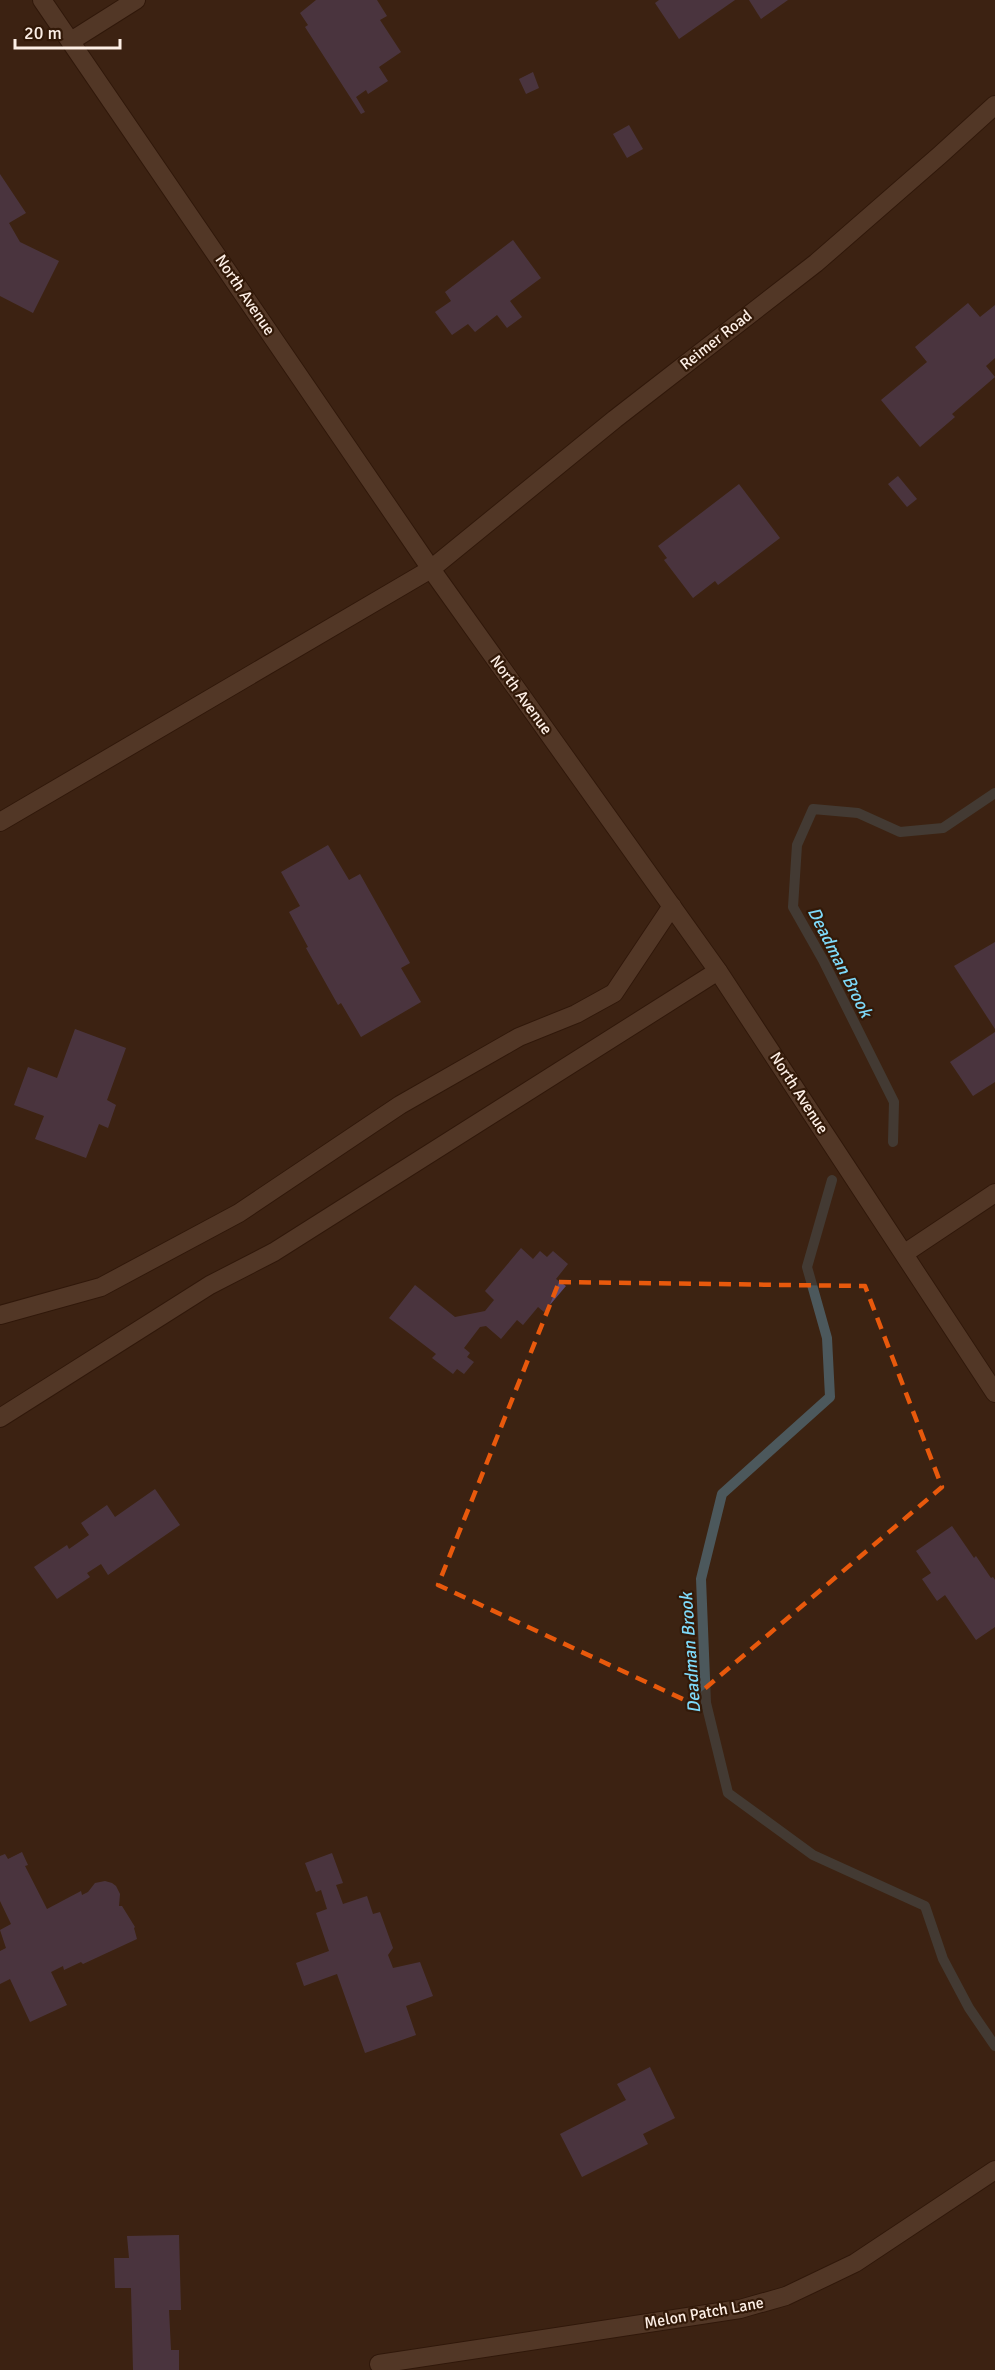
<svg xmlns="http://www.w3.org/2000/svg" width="995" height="2370" font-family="Signika,sans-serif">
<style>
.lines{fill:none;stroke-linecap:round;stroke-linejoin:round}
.stream{stroke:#4c585c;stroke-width:10}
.building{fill:#5c4b74}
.minor-casing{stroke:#220b00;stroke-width:20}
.minor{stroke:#6e513f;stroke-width:18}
.marked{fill:none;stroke:#e8590c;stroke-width:4.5;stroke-dasharray:12 8;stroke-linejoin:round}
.labels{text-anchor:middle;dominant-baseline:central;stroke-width:4.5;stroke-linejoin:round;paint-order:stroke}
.street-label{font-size:16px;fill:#fdefe6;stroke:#321908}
.water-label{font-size:18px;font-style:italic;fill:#7ed9f9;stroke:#321908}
</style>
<rect width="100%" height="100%" fill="#3c2312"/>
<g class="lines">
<g class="stream">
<path d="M893,1142L894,1102L823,960L793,907L797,845L813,809L858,813L900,832L943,828L995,793"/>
<path d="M832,1180L807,1267L827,1338L830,1397L722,1494L701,1579L706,1703L728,1793L813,1855L925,1906L943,1959L969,2008L995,2046"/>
</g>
</g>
<g class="building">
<path d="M316,0H377L387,16L380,20L401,52L379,67L388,81L368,94L366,90L356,97L365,112L361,114L305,27L308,25L300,13Z"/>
<path d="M659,0H735L679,39L655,3Z"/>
<path d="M749,0H788L761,19Z"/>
<path d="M533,72L539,88L526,94L519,79Z"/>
<path d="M629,125L643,149L627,158L613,134Z"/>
<path d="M0,174L26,213L9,223L20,242L59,261L33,313L0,296Z"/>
<path d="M513,240L541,278L510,301L522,317L507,328L497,315L475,332L468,324L452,335L435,312L451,301L445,292Z"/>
<path d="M968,303L980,317L995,305V358L986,366L995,377L952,414L955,417L920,447L881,400L927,362L915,347Z"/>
<path d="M898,476L917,499L907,507L888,484Z"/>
<path d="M739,484L780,538L718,585L715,581L693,598L664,560L667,558L658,546Z"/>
<path d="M328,845L349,880L360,874L410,963L401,968L421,1002L361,1037L341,1003L338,1005L306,948L308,947L289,912L300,906L281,872Z"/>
<path d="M995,942V1029L954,966Z"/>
<path d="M75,1029L126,1048L107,1100L116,1105L108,1128L99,1124L86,1158L35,1139L44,1116L14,1105L28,1067L57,1078Z"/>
<path d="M995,1032V1082L973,1096L950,1062Z"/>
<path d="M521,1248L533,1259L540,1251L547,1257L553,1251L568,1264L556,1279L566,1286L544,1312L538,1307L523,1325L517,1320L501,1339L486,1326L480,1327L464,1348L470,1353L467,1357L474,1362L464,1374L457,1369L453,1374L432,1358L436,1354L389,1318L415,1285L455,1317L485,1311L494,1300L485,1291Z"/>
<path d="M155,1489L180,1525L108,1575L101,1564L87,1573L90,1577L57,1599L34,1567L67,1545L69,1549L89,1535L81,1523L107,1505L115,1517Z"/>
<path d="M952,1526L974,1558L976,1556L991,1578L993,1577L995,1580V1627L976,1640L945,1595L937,1601L922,1579L931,1573L916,1551Z"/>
<path d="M22,1852L28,1865L25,1866L47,1909L81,1891L82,1895L88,1892L95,1883L105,1881L112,1883L116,1886L120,1894L119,1906H122L135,1927L134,1928L137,1939L83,1964L81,1962L64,1970L63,1966L51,1972L67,2005L30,2022L10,1979L0,1984V1951L6,1948L0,1930L11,1924L0,1901V1856L5,1854L8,1859Z"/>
<path d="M332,1853L343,1883L336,1885L343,1904L367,1896L373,1914L380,1912L393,1948L388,1955L393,1968L420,1962L433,1996L406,2006L416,2035L365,2053L337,1974L304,1986L296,1963L329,1951L316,1913L327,1909L321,1890L316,1892L305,1863Z"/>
<path d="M650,2067L675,2118L643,2134L648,2144L582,2177L560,2134L626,2100L617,2084Z"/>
<path d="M179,2235L181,2310H169L171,2350H179V2370H133L131,2288H115L114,2258H129L127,2236Z"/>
</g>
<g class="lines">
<g class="minor-casing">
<g id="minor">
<path d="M42,0L431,569L718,971L995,1393"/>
<path d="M71,41L136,0"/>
<path d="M0,822L431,569L615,419L816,263L940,155L995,105"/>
<path d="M905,1253L995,1193"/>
<path d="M0,1315L101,1287L239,1213L400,1105L519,1037L576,1014L614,993L672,906"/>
<path d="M0,1418L210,1285L274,1252L718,971"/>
<path d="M379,2364L740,2309L786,2296L855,2263L995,2170"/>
</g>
</g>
<use href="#minor" class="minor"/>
</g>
<path d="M0 0H995V2370H0ZM559,1282L865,1286L942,1487L689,1702L438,1585Z" fill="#3c2312" fill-opacity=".55" fill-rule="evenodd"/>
<path class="marked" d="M559,1282L865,1286L942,1487L689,1702L438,1585Z"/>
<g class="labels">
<g class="street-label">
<text transform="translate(245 295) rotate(56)">North Avenue</text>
<text transform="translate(716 340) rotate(-38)">Reimer Road</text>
<text transform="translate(521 695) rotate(54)">North Avenue</text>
<text transform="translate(799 1093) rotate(57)">North Avenue</text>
<text transform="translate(704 2313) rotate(-10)">Melon Patch Lane</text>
</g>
<g class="water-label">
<text transform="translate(840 962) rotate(63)">Deadman Brook</text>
<text transform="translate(690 1653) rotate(-94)">Deadman Brook</text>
</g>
</g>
<path d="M15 39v9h105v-9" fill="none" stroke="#fdefe6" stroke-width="3"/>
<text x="24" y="39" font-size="18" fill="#fdefe6" stroke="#321908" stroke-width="4.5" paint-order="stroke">20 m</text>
</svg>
